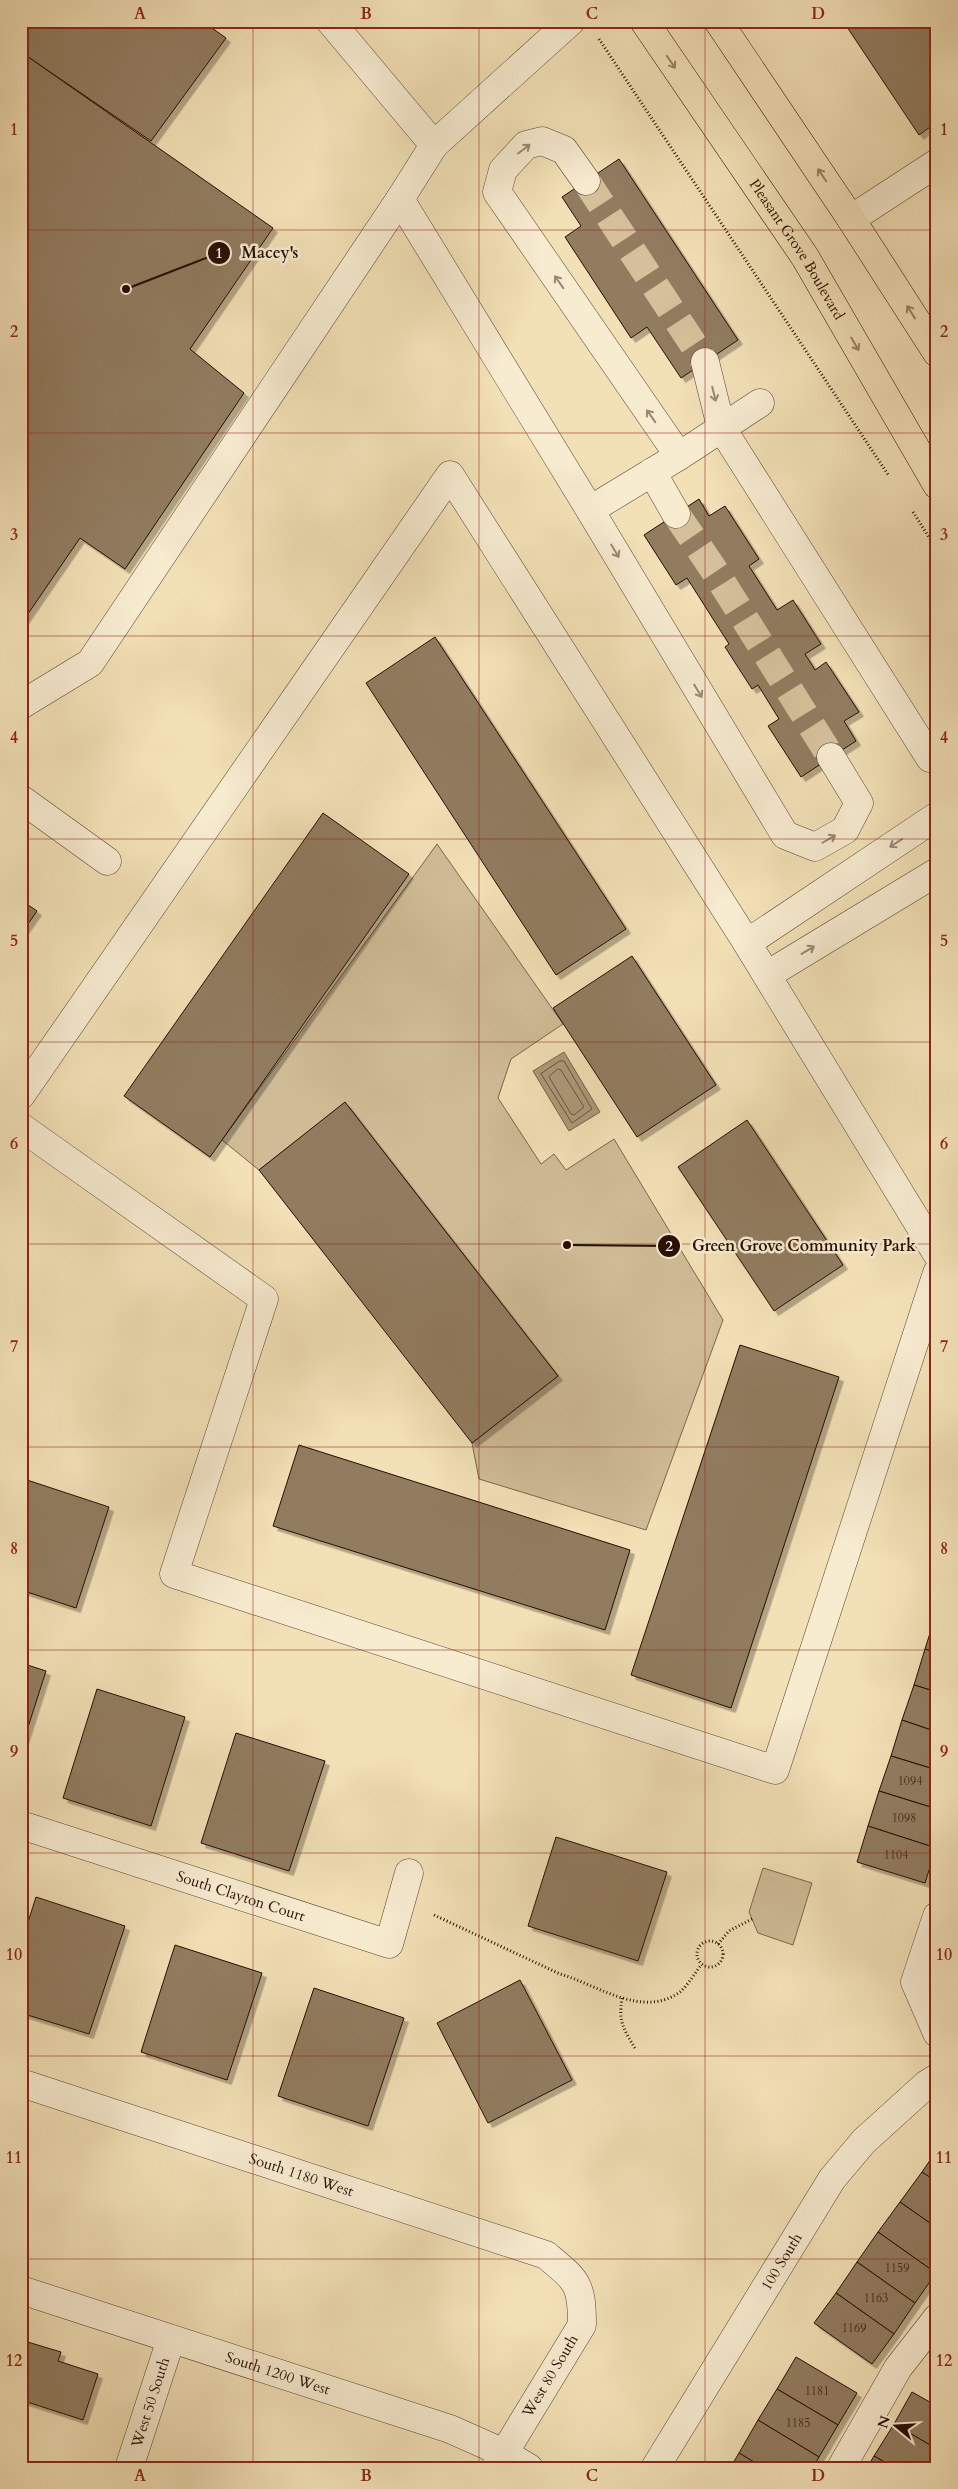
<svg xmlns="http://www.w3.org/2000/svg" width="958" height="2489" font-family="Cardo,serif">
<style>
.green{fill:#cfbc97;stroke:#7b654c}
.water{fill:#ad9979;stroke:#776149}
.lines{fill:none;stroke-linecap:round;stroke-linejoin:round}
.shore{stroke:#6a543e;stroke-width:1}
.building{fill:#917b60;stroke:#270e02;filter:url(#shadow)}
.minor-tunnel{stroke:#d4c09b;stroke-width:28;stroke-dasharray:28 14;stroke-linecap:butt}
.minor-casing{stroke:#5a422f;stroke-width:29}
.major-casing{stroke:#270e02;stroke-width:29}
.path{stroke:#270e02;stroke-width:3;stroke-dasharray:1 2.5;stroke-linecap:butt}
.minor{stroke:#f7ebd0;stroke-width:28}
.major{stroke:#f2e0b6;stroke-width:28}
.oneway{stroke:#978265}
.oneway2{stroke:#998873}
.grid{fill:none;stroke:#8f2418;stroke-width:1;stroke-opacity:0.55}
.labels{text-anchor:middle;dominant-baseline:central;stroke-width:5;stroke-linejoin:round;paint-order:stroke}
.number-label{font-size:12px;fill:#42291a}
.street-label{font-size:15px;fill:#270e02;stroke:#f7ebd0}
.leader{fill:none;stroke:#270e02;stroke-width:2}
.callout-dot{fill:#270e02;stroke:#f7ebd0;stroke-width:2}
.mark-label{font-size:15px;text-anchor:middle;font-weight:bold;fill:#fff}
.callout-label{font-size:16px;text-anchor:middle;font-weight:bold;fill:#270e02;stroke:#f7ebd0;stroke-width:5;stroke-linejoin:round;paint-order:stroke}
.neatline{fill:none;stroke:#8f2418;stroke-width:2}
.grid-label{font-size:16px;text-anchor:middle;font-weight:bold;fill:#8f2418}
</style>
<defs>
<filter id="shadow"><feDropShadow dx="4.5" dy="4.5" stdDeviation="0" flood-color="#0004"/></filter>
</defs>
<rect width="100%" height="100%" fill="#f2e0b6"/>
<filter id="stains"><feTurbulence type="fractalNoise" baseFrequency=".004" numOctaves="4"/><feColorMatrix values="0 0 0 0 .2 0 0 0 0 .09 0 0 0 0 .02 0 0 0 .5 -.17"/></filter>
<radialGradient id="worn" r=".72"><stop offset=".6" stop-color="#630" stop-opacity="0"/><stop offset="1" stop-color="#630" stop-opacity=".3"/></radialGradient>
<g class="green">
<path d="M437,844L563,1024L511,1059L498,1098L541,1164L554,1154L566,1170L614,1139L723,1320L646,1530L479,1479L472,1443L558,1376L345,1103L259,1170L222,1140Z"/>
<path d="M763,1868L812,1883L793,1945L758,1933L749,1912Z"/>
</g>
<path class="water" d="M564,1052L600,1112L569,1131L533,1071Z"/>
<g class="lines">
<g class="shore">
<path d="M560,1061H564L592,1109L572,1123L541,1074Z"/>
<path d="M558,1069L561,1070L584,1107L574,1115L571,1114L549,1077Z"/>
</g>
</g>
<g class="building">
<path d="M21,21H202L226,38L151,141L21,52Z"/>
<path d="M843,21H937V122L919,135Z"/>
<path d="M21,52L273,228L190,349L244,393L125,569L80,538L21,624Z"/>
<path d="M619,159L738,340L681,378L647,327L631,338L565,237L581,226L562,197Z"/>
<path d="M699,499L709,516L725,506L759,559L749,566L777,610L793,600L821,644L805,654L815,670L826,662L859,712L844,721L856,741L801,777L768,726L779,719L758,685L752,689L725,647L729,644L687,578L676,585L644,535Z"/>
<path d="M435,637L626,929L556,975L366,683Z"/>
<path d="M323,813L409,874L210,1157L124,1096Z"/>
<path d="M21,900L37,911L21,934Z"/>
<path d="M632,956L716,1085L637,1137L553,1008Z"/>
<path d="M345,1102L558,1376L472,1443L259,1170Z"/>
<path d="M747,1120L843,1265L774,1311L678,1167Z"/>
<path d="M740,1345L839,1377L731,1708L631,1675Z"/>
<path d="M299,1445L630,1550L605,1630L273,1526Z"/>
<path d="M21,1478L109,1507L76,1608L21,1590Z"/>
<path d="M936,1614L937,1615V1653L925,1649Z"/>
<path d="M925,1649L937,1653V1692L914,1685Z"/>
<path d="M21,1663L46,1671L21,1749Z"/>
<path d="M914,1685L937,1692V1732L902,1720Z"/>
<path d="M97,1689L185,1717L151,1826L63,1798Z"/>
<path d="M902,1720L937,1732V1770L891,1756Z"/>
<path d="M236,1733L325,1761L289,1871L201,1843Z"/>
<path d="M891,1756L937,1770V1809L879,1791Z"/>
<path d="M879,1791L937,1809L936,1848L868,1826Z"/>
<path d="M868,1826L936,1848L925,1883L857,1862Z"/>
<path d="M556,1837L667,1872L638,1961L528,1926Z"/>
<path d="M36,1897L125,1926L89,2034L21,2013V1944Z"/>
<path d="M175,1945L262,1973L227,2080L141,2052Z"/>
<path d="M520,1980L572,2080L488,2123L437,2023Z"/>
<path d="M314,1988L404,2018L368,2126L278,2096Z"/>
<path d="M937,2150V2182L922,2172Z"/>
<path d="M922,2172L937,2182V2228L900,2202Z"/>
<path d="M900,2202L937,2228L936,2273L878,2232Z"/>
<path d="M878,2232L936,2273L915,2303L857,2262Z"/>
<path d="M857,2262L915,2303L894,2334L836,2293Z"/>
<path d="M836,2293L894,2334L872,2364L814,2323Z"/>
<path d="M21,2340L61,2352L58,2361L98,2374L83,2420L21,2400Z"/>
<path d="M796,2357L857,2393L838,2425L777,2389Z"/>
<path d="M777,2389L838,2425L819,2457L758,2420Z"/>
<path d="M912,2392L937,2406V2449L894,2424Z"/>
<path d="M758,2420L819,2457L813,2468H764L739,2453Z"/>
<path d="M894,2424L937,2449V2468H895L874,2456Z"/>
<path d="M739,2453L764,2468H730Z"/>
<path d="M874,2456L895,2468H867Z"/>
</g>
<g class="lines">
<g class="minor-tunnel">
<path d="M586,181L705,362"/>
<path d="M676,514L716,573L831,757"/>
</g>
<g class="minor-casing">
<g id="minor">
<path d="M330,21L434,145L571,21"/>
<path d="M586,181L564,150L542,141L526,145L503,170L497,192L679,456"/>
<path d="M400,199L590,510L679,456L760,403"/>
<path d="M851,219L937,163"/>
<path d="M705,362L721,427L930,758"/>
<path d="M652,472L676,514"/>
<path d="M590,510L785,835L815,847L845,830L859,803L831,757"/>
<path d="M21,705L90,663L400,199L434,145"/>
<path d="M21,799L107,861"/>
<path d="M747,943L937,816"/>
<path d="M767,975L937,872"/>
<path d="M21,1095L450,475L747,943L937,1254"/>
<path d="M21,1127L264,1299L174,1574L775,1770L937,1273"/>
<path id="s1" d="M21,1825L389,1944L409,1873"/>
<path d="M937,1916L915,1982L937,2033"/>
<path id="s2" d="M21,2083L546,2255C577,2281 582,2283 582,2325L495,2468"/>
<path id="s3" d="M21,2290L450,2429L504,2453L529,2468"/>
<path id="s4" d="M129,2468L171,2339"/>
<path id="s5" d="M655,2468L832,2179L864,2141L927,2084L937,2078"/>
<path d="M841,2468L898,2368L937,2318"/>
</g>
</g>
<g class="major-casing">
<g id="major">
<path id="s6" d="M644,21L805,257L937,485"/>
<path d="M718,21L851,219L937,353"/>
</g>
</g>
<g class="path">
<path d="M599,39L889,476"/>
<path d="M913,512L937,550"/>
<path d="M434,1915L560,1974C598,1985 642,2019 680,1992C688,1985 695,1973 701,1965"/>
<circle cx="710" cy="1954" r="13"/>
<path d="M718,1944L729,1931L752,1919"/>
<path d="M622,1998C618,2023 624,2029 636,2050"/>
</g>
<use href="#minor" class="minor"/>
<use href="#major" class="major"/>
</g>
<defs><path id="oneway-shaft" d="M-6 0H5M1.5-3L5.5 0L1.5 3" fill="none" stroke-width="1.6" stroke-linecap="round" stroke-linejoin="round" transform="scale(1.25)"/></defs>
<g class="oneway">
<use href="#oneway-shaft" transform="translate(671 62) rotate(56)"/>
<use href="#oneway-shaft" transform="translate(822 175) rotate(-124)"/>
<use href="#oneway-shaft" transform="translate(911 312) rotate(-122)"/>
<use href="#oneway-shaft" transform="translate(855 344) rotate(60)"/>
</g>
<g class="oneway2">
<use href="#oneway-shaft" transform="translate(524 149) rotate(-37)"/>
<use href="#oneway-shaft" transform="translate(559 282) rotate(-125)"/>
<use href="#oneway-shaft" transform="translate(714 394) rotate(76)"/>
<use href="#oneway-shaft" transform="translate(651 416) rotate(-125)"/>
<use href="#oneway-shaft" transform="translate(615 551) rotate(59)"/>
<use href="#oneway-shaft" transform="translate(698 691) rotate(59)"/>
<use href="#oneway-shaft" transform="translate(829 839) rotate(-30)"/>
<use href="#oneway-shaft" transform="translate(896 843) rotate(146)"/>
<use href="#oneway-shaft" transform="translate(808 950) rotate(-31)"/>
</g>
<path class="grid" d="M253,21V2468M479,21V2468M705,21V2468M21,230H937M21,433H937M21,636H937M21,839H937M21,1042H937M21,1244H937M21,1447H937M21,1650H937M21,1853H937M21,2056H937M21,2259H937"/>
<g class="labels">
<g class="number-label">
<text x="910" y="1781">1094</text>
<text x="904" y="1818">1098</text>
<text x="896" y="1855">1104</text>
<text x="897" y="2268">1159</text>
<text x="876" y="2298">1163</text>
<text x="854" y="2328">1169</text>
<text x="817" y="2391">1181</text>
<text x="798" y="2423">1185</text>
</g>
<g class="street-label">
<text stroke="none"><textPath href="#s6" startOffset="275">Pleasant Grove Boulevard</textPath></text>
<text stroke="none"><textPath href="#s1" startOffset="231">South Clayton Court</textPath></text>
<text stroke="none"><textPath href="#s2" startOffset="295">South 1180 West</textPath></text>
<text stroke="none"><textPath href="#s5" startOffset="242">100 South</textPath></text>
<text stroke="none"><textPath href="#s3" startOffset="270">South 1200 West</textPath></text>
<text transform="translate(550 2376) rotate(-59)">West 80 South</text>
<text stroke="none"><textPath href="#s4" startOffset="69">West 50 South</textPath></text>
</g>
</g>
<path class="leader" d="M126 289L219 253M567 1245L669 1246"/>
<g class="callout-dot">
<circle cx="126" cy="289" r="5"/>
<circle cx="567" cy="1245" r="5"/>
<circle cx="219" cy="253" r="12"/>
<circle cx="669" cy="1246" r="12"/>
</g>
<g class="mark-label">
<text x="219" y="258">1</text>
<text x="669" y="1251">2</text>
</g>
<g class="callout-label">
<text x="270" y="258">Macey's</text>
<text x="804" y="1251">Green Grove Community Park</text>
</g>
<rect width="958" height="2489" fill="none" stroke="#f2e0b6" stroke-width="55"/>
<g transform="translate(896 2426) rotate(288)" stroke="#f7ebd0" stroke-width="4" paint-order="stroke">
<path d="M0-4L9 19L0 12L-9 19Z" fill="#270e02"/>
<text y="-8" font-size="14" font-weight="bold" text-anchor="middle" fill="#270e02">N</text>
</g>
<rect x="28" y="28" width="902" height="2434" class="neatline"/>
<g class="grid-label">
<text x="140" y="19">A</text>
<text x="366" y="19">B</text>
<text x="592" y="19">C</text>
<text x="818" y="19">D</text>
<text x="14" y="135">1</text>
<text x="944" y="135">1</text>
<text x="14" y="337">2</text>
<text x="944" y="337">2</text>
<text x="14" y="540">3</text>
<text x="944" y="540">3</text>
<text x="14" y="743">4</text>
<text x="944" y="743">4</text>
<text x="14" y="946">5</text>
<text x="944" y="946">5</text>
<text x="14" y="1149">6</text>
<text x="944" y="1149">6</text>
<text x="14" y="1352">7</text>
<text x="944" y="1352">7</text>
<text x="14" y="1554">8</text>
<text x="944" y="1554">8</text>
<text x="14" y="1757">9</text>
<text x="944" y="1757">9</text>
<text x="14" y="1960">10</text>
<text x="944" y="1960">10</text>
<text x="14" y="2163">11</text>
<text x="944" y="2163">11</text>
<text x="14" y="2366">12</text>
<text x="944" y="2366">12</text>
<text x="140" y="2481">A</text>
<text x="366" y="2481">B</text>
<text x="592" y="2481">C</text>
<text x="818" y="2481">D</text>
</g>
<rect width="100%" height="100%" filter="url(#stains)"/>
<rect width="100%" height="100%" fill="url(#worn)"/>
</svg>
